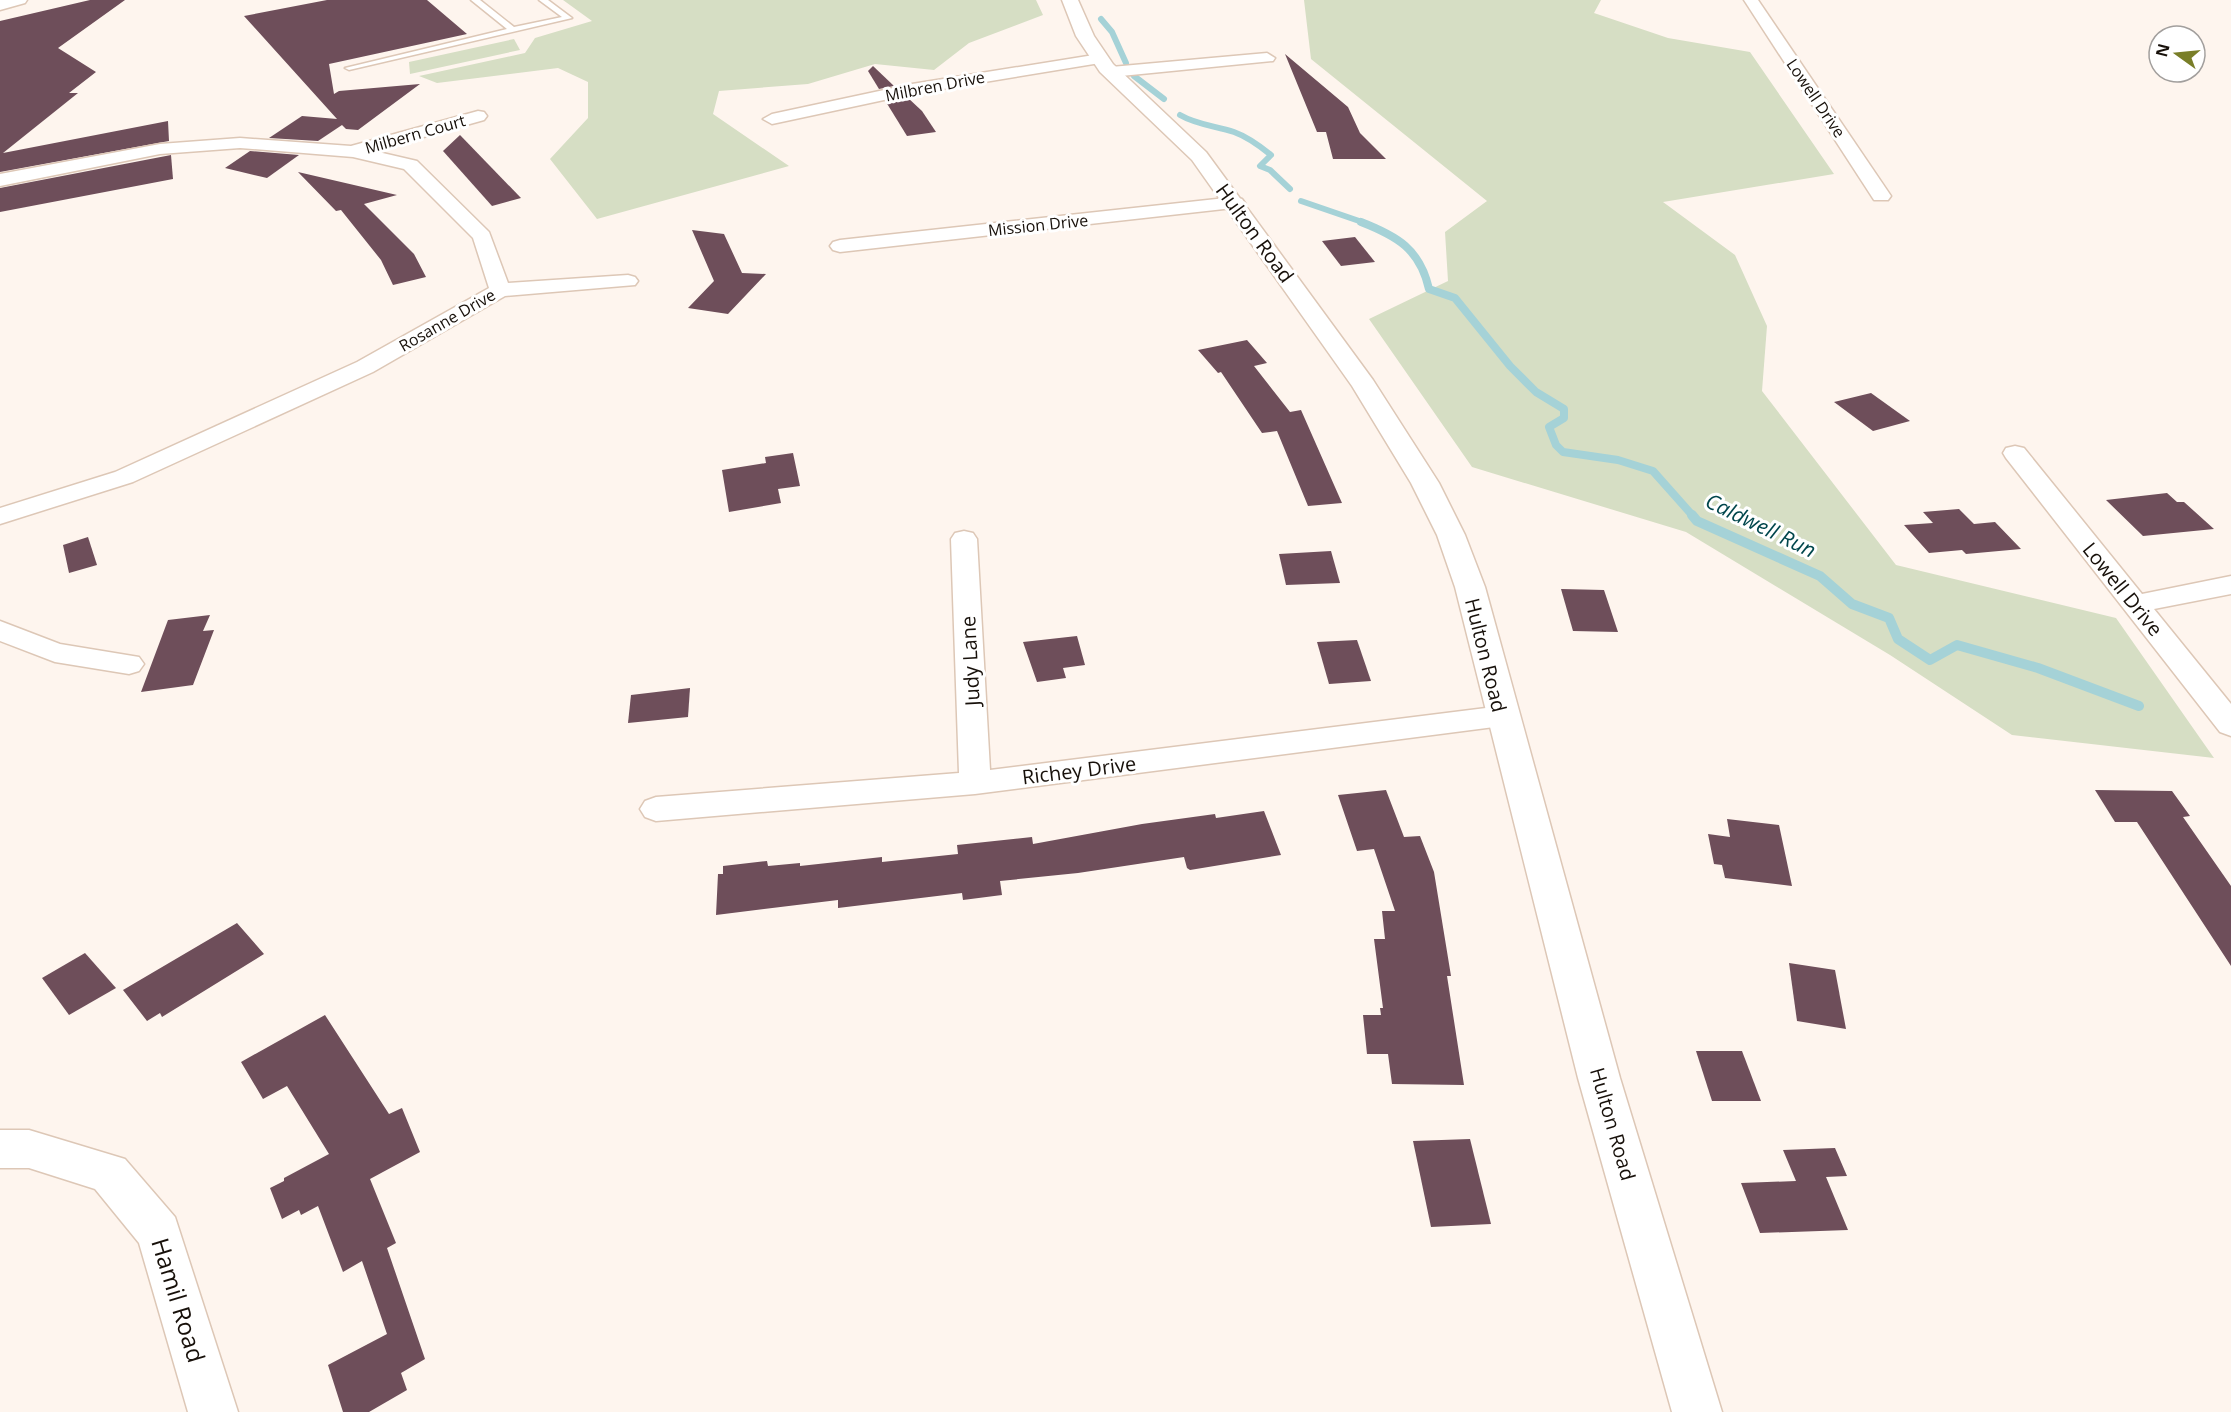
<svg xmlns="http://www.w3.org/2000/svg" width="2231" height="1412" font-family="'Open Sans',sans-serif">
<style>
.green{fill:#d6dec4}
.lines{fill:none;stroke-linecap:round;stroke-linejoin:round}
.stream-far2{stroke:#a5d2d7;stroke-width:6}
.stream-far1{stroke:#a5d2d7;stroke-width:8}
.stream{stroke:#a5d2d7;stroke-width:10}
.building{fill:#6e4e5a}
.service-casing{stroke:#ddc7b6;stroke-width:3}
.minor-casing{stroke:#ddc7b6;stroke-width:3}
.tertiary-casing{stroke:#ddc7b6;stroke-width:3}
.primary-casing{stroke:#ddc7b6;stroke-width:3}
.service{fill:#fff;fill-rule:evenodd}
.minor{fill:#fff;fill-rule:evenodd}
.tertiary{fill:#fff;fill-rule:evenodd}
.primary{fill:#fff;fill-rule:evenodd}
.labels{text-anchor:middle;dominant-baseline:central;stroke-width:6;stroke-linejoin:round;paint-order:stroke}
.far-street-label{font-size:16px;fill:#17100a;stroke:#fff}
.street-label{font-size:20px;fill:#17100a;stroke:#fff}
.water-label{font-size:21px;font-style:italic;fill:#00464c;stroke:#fff}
.near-street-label{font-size:24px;fill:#17100a;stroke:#fff}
</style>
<rect width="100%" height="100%" fill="#fef5ee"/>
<g class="green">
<path d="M563,0H1036L1043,15L969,43L934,70L875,64L808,84L719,91L713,114L789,166L597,219L550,159L588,118V82L558,68L437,83L419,76L525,53L535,38L592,21Z"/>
<path d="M1304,0H1601L1594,13L1668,38L1750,52L1834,174L1663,202L1735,255L1767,326L1762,391L1896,565L2116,618L2214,758L2012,735L1890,655L1686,532L1472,467L1369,319L1448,281L1445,232L1487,201L1311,59Z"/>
<path d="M514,39L520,50L410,74L409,62Z"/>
</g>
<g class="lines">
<g class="stream-far2">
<path d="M1101,19L1112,32L1126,63"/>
<path d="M1134,76L1164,99"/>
<path d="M1180,115C1197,125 1216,126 1234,132C1248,137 1260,146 1271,155L1260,166L1270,170L1290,189"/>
<path d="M1301,201L1365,223"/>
</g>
<path class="stream-far1" d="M1361,222C1397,236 1420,249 1429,289L1455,298L1510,366L1536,392L1564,409V418L1549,427L1556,445L1563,452L1618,460L1653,471L1693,516"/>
<path class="stream" d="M1692,515L1697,521L1820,576L1852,604L1889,618L1898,639L1930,660L1957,645L2038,668L2139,706"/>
</g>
<g class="building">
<path d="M90,0H125L58,48L96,72L69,93H78L3,153L168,121L169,141L0,172V21Z"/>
<path d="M327,0H427L467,34L329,64L334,94L339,91L420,84L358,130L346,129L342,125L318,141L269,138L302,116L337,119L244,16Z"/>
<path d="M1285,54L1348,107L1360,133L1386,159H1333L1326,132H1317Z"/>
<path d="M873,66L894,86L879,89L868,71Z"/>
<path d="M907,97L922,111L936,132L907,136L886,102Z"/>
<path d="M460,135L521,198L492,206L443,151Z"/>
<path d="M250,151L299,155L267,178L225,168Z"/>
<path d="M171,155L173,179L0,212V188Z"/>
<path d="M298,172L397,195L364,204L414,254L426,277L393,285L381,260L341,210L336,211Z"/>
<path d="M692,230L724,234L742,273L766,274L728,314L688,308L714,281Z"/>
<path d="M1355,237L1375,262L1341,266L1322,241Z"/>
<path d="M1247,340L1267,363L1254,366L1290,412L1301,410L1342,503L1308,506L1277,431L1262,433L1221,372L1218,373L1198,350Z"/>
<path d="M1871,393L1910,421L1873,431L1834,402Z"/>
<path d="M793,453L800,486L778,489L781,503L729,512L722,470L766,463L765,457Z"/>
<path d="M2167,493L2177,502H2184L2214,529L2143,536L2106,500Z"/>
<path d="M1959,509L1974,524L1995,522L2021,549L1966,554L1962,550L1929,553L1904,525L1933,523L1923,512Z"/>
<path d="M88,537L97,565L69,573L63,545Z"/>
<path d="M1331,551L1340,583L1286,585L1279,554Z"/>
<path d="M1561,589L1604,590L1618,632L1573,631Z"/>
<path d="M210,615L203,631L214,630L193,685L141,692L168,620Z"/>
<path d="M1077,636L1085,665L1063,668L1066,678L1037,682L1023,642Z"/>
<path d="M1357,640L1371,681L1329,684L1317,642Z"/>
<path d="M690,688L688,717L628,723L631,695Z"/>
<path d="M1386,790L1404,837L1420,836L1434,872L1451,976H1447L1464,1085L1392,1084L1388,1054H1367L1363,1015H1381L1380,1008H1383L1374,939H1385L1382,911H1395L1374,849L1357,851L1338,795Z"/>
<path d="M2095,790L2172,791L2190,816L2183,817L2231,886V966L2137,822H2115Z"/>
<path d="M1264,811L1281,855L1190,870L1187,868L1184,857L1078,873L1000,881L1002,895L963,900L962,893L838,908V900L716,915L718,874H723V866L767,861L768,866L800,863V866L882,857V862L958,854L957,845L1032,837L1033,844L1142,824L1215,814L1216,818Z"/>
<path d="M1727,819L1779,825L1792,886L1725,878L1722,865L1714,864L1708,834L1730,837Z"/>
<path d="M237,923L264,954L162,1017L160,1013L147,1021L123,990Z"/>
<path d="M85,953L116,988L69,1015L42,978Z"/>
<path d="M1789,963L1835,970L1846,1029L1797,1021Z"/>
<path d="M325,1015L389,1114L402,1108L420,1152L370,1179L396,1243L387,1248L425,1359L401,1373L407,1390L369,1412H343L328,1365L387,1334L362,1261L343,1272L318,1206L301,1215L299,1210L282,1219L270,1188L284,1181V1178L329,1154L287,1086L263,1099L241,1062Z"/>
<path d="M1696,1051H1742L1761,1101H1712Z"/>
<path d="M1470,1139L1491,1224L1431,1227L1413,1141Z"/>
<path d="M1835,1148L1847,1176L1826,1177L1848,1230L1760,1233L1741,1183L1796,1181L1783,1150Z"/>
</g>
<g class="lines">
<g class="service-casing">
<path id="service" d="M471,0H480L514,27L562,17L539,0H548L572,18L349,70L345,68L507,29Z"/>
</g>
<g class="minor-casing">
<g id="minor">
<path d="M0,0H27L25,3L0,10Z"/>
<path d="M1744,0H1758L1891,196L1888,200H1874Z"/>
<path d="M1267,53L1275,58L1273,61L1111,77L1103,72L1111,67Z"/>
<path d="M1100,54L1108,59L1106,62L912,94L772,124L763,119L772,114L912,84Z"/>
<path d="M478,111L484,112L487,116L484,120L374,151L417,161L489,232L508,283L628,275L635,277L638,281L635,285L505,296L373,372L133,482L0,524V508L115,472L357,362L489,288L473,238L404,169L353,157L240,148L160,154L0,186V174L160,144L240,138L351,146Z"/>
<path d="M1235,197L1242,199L1245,203L1242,207L840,252L833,250L830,246L833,242L840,240Z"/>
<path d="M2015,446L2024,448L2142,594L2231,576V594L2154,609L2231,704V736L2220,732L2006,458L2003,453L2006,448Z"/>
<path d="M964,531L973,533L977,539L990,770L1502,706L1513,709L1517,716L1513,723L1502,726L975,794L656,821L645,817L640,809L645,801L656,797L959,773L951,539L955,533Z"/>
<path d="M0,621L60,644L139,657L144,664L139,671L129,674L55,662L0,641Z"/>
</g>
</g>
<g class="tertiary-casing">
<path id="tertiary" d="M0,1130H29L125,1159L175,1217L238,1412H188L139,1243L95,1189L29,1168H0Z"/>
</g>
<g class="primary-casing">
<path id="primary" d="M1062,0H1078L1094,36L1113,64L1206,152L1373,380L1439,483L1465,535L1485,587L1620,1078L1722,1412H1672L1578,1078L1455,587L1437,535L1411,483L1352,386L1192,160L1100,72L1076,36Z"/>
</g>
<use href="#service" class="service"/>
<use href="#minor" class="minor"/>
<use href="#tertiary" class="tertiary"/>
<use href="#primary" class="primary"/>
</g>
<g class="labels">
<g class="far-street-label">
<text transform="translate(935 86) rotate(-11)">Milbren Drive</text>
<text transform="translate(1816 98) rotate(56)">Lowell Drive</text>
<text transform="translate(415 134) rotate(-16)">Milbern Court</text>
<text transform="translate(1038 225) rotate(-6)">Mission Drive</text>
<text transform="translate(447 320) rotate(-30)">Rosanne Drive</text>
</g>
<g class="street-label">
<text transform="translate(1255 233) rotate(54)">Hulton Road</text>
<text transform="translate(2123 589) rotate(51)">Lowell Drive</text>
<text transform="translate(1486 655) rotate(76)">Hulton Road</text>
<text transform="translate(970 661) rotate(-93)">Judy Lane</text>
<text transform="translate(1079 770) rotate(-7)">Richey Drive</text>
<text transform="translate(1613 1124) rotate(74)">Hulton Road</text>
</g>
<g class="water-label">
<text transform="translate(1761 525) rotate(26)">Caldwell Run</text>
</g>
<g class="near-street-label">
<text transform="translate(179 1300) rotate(73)">Hamil Road</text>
</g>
</g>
<g transform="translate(2177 54) rotate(285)"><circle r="28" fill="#ffffff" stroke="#a29f9d" stroke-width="1.5"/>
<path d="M0-4.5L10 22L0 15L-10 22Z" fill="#797e28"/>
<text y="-9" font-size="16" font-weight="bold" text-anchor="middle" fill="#17100a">N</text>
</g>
</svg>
